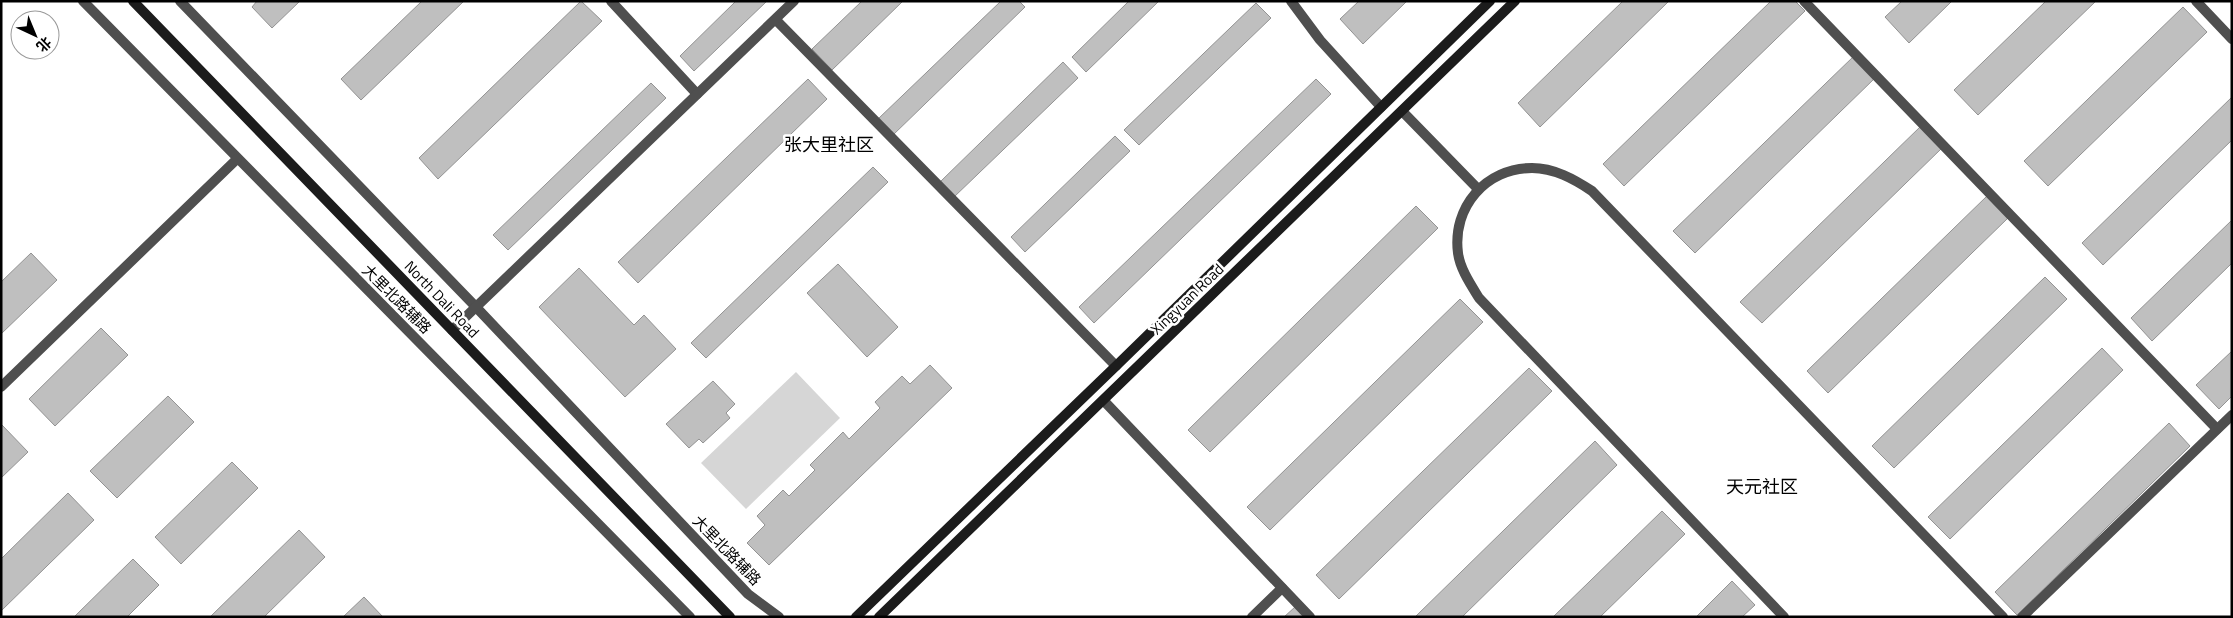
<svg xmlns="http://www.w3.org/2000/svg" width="2233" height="618" font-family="'Titillium Web','Noto Sans SC',sans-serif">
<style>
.green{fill:#d6d6d6}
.building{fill:#bfbfbf;stroke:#939393}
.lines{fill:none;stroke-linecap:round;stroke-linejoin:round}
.minor{stroke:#4f4f4f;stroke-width:10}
.secondary{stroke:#1c1c1c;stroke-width:10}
.labels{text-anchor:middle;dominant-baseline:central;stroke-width:5;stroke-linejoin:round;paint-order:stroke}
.street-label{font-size:15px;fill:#000;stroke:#fff}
.quarter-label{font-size:18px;fill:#000;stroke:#fff}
</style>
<rect width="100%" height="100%" fill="#fff"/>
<path class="green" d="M796,372L840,418L746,509L701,463Z"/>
<g class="building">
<path d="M257,1H300L272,28L252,7Z"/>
<path d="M422,1H464L361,100L341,79Z"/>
<path d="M581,1L602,21L438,179L419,158Z"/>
<path d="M736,1H767L694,71L680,56Z"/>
<path d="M862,1H903L832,70L812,49Z"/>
<path d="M1001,1H1019L1025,7L893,135L878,119Z"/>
<path d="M1129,1H1159L1086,72L1072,57Z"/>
<path d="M1359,1H1407L1363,44L1340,19Z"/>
<path d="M1623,1H1669L1540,127L1518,103Z"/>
<path d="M1771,1H1795L1805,11L1624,186L1603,164Z"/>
<path d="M1902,1H1952L1909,43L1885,17Z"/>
<path d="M2046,1H2096L1978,115L1954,90Z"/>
<path d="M1256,3L1271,18L1139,145L1124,130Z"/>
<path d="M2183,7L2207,32L2048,186L2024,161Z"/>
<path d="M1854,56L1875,78L1695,253L1673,231Z"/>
<path d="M1063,62L1078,78L954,197L940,182Z"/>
<path d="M808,79L827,99L638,283L618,262Z"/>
<path d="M1316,79L1331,94L1094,323L1079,307Z"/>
<path d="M651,83L666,98L508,250L493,235Z"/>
<path d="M2232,97V140L2103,265L2082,243Z"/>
<path d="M1921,126L1942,148L1762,323L1740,302Z"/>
<path d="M1115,136L1130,151L1025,252L1011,237Z"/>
<path d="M873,167L888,182L706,358L691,343Z"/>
<path d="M1987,196L2008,218L1828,393L1807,371Z"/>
<path d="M1416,206L1438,228L1210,452L1188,430Z"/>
<path d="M2232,220V263L2152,341L2131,318Z"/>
<path d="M31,253L57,280L1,334V282Z"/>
<path d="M838,264L898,327L867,357L807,293Z"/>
<path d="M579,268L634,325L644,315L676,349L625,397L539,307Z"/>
<path d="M2045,277L2067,299L1894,468L1872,446Z"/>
<path d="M1460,299L1483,322L1270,530L1247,507Z"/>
<path d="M101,328L128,355L55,426L29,399Z"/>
<path d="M2102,348L2123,370L1950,539L1928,517Z"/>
<path d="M2232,351V396L2219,409L2196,385Z"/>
<path d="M930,365L952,388L769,565L747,543L765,525L757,516L783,490L789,496L815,470L810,465L843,432L849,439L880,408L875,402L902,376L910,384Z"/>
<path d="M1529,368L1552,391L1339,599L1316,575Z"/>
<path d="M713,381L735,404L726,413L730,418L703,443L699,439L689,448L666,424Z"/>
<path d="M168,396L194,422L117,498L90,471Z"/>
<path d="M2169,423L2190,446L2017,615L1995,592Z"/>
<path d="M2,425L28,452L1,478V426Z"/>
<path d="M1595,441L1617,465L1462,617H1415Z"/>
<path d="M232,462L258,488L181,564L155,537Z"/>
<path d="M68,493L94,520L1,611V559Z"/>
<path d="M1662,511L1685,534L1600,617H1553Z"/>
<path d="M299,530L325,557L264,617H210Z"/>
<path d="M133,559L159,585L127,617H74Z"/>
<path d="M1732,581L1755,605L1742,617H1696Z"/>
<path d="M364,597L383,617H343Z"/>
<path d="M1295,607L1304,617H1284Z"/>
</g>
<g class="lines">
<g class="minor">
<path d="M83,1L690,617"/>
<path d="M180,1L475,306L748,594L779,617"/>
<path d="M611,1L697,94"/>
<path d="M1291,1L1320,40L1381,107"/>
<path d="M1804,1L2217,429"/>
<path d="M2196,1L2232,39"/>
<path d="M776,20L1116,366"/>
<path d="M1402,111L1478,189"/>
<path d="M452,330L794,1"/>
<path d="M1,387L237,159"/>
<path d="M1104,401L1310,617"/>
<path d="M1252,617L1282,588"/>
<path d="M1784,617L1479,298C1471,285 1460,269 1458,253C1452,207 1486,168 1532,168C1554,168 1574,179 1592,191L2003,617"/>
<path d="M2022,617L2232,415"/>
</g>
<g class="secondary">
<path d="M133,1L730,617"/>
<path d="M856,617L1116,366L1490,1"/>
<path d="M879,617L1515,1"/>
</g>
</g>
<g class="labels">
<g class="street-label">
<text transform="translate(397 299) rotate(45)">大里北路辅路</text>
<text transform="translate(442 299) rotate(46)">North Dali Road</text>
<text transform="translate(1187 299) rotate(-44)">Xingyuan Road</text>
<text transform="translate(727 550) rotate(46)">大里北路辅路</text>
</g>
<g class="quarter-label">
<text x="829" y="144">张大里社区</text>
<text x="1762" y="486">天元社区</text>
</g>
</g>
<rect width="2233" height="618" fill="none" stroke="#000000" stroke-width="5"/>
<g transform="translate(35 35) rotate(136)"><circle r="24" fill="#ffffff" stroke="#999999"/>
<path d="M0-4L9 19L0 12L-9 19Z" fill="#000000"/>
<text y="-8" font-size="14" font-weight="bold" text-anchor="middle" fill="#000000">北</text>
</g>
</svg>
